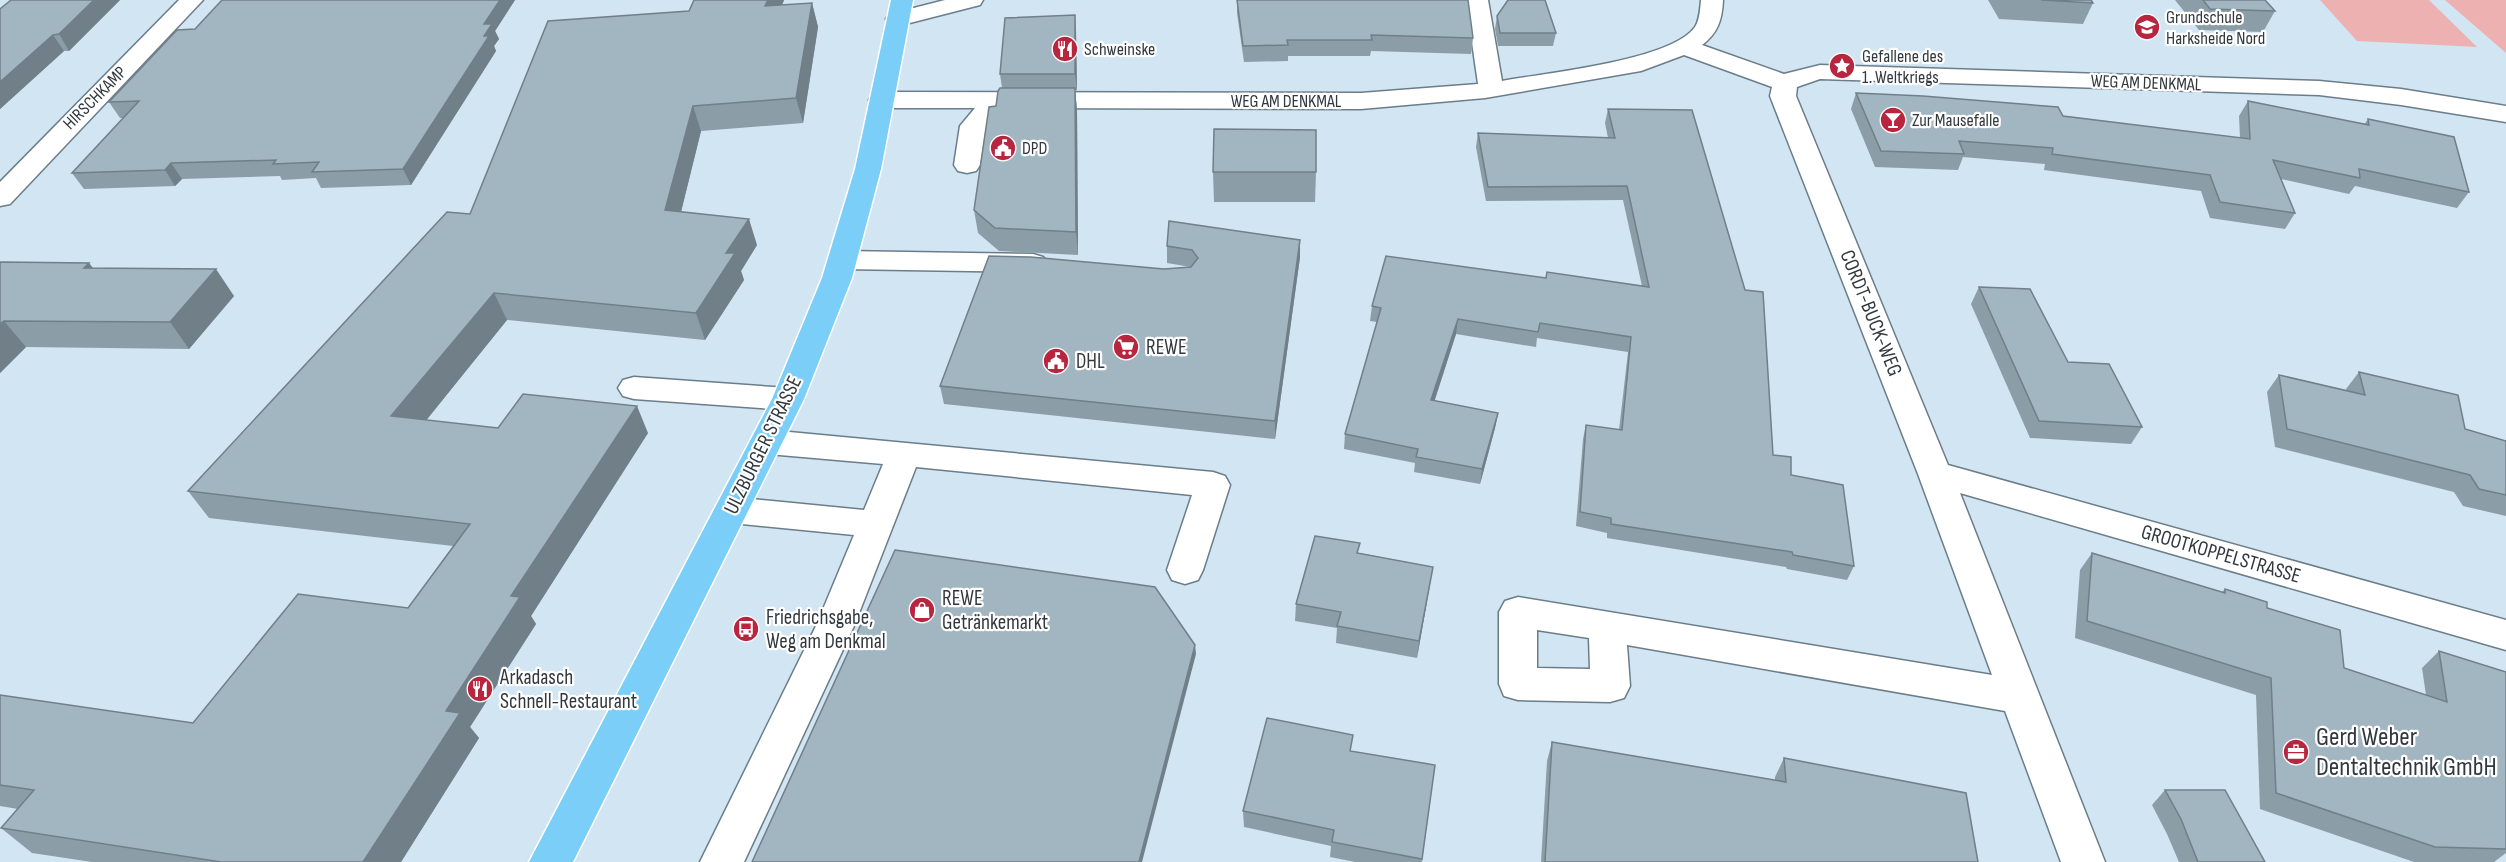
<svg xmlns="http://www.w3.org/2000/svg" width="2506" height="862" font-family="'Sofia Sans Condensed',sans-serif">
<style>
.green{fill:#eeb1b2}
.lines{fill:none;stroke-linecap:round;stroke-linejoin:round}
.minor-casing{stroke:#6b7d89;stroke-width:3}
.major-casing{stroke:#fff;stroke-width:3}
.minor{fill:#fff;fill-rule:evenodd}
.major{fill:#7acef8;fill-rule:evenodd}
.wall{fill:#8b9da7}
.shaded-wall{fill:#717f88}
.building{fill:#a2b6c2;stroke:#717f88;stroke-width:1.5}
.labels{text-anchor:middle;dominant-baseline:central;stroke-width:4.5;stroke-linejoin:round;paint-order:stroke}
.far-poi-label{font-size:18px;fill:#31393e;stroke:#fff;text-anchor:start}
.far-street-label{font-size:18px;fill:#31393e;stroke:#fff}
.street-label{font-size:21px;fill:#31393e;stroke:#fff}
.poi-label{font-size:21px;fill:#31393e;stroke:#fff;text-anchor:start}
.near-poi-label{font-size:26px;fill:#31393e;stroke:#fff;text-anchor:start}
</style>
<rect width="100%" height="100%" fill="#d1e5f2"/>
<g class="green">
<path d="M2320,0H2429L2477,47L2357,41Z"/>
<path d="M2445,0H2506V53Z"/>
</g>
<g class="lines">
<g class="minor-casing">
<g id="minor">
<path d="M179,0H203L10,204L0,206V182Z"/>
<path d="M945,0H983L980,5L898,26L890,24L886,19L890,14Z"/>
<path d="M1466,0H1488L1502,81C1544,73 1671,61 1695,27C1700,19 1700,9 1701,0H1723C1722,20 1718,33 1702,45L1784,74L1820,65L2319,81L2401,89L2506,106V122L2401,105L2319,95L1820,79L1797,87L1796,96L1948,465L2506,620V650L1960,493L2105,862H2061L2005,711L1627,645L1630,686L1624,698L1610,702L1518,700L1504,696L1499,684V612L1505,601L1518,597L1992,675L1918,474L1770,96L1772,87L1684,55L1641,71L1485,98L1361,109L1002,108L986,127L980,165L976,171L967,173L958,171L954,165L960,126L975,108H882L873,105L869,100L873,95L882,92L1361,93L1478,84ZM1537,630L1589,638L1590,669L1537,668Z"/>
<path d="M842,251L1033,254L1043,257L1048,263L1043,269L1033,272L842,269L832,266L828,260L832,254Z"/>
<path d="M634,377L788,388L799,391L804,399L799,407L788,410L634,399L623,396L618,388L623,380Z"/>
<path d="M768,430L1213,472L1225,476L1230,485L1203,570L1198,580L1185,584L1172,580L1167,570L1192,495L916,467L854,626L744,862H700L816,626L854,535L732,523L720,519L715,510L720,501L732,497L864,510L883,464L768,454L756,450L751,442L756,434Z"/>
</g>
</g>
<g class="major-casing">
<path id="major" d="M891,0H913L881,169L852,278L804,399L573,862H529L772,399L822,278L855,169Z"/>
</g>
<use href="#minor" class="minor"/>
<use href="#major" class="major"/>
</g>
<g class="wall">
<path d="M120,0L69,51H64L0,109V9Z"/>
<path d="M222,0H515L495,31L499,39L494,46L496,51L411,185L321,188L316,178L282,180L280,176L182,179L175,186L84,189L72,173L124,118H120L109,102L195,29Z"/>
<path d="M694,0H784L782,5L812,3L818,27L803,123L701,131L681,212L757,245L741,271L744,280L705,340L507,320L426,420L498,428L648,433L531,616L536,624L470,727L479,738L401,862H92L32,853L1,828L18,809L0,806V695L193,723L408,608L453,546L209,518L188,491L470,214L689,11Z"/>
<path d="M1237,0L1473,38L1471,54L1371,51L1370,56H1288V61L1244,62L1237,13Z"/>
<path d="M1988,0H2091L2093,3L2083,24L1999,19Z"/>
<path d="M2175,0H2265L2275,11L2263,32L2199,30Z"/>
<path d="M1497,16L1556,33L1553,46H1498L1495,29Z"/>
<path d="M1076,31L1077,90H1075L1077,110L1078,255L999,251L978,233L974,210L996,106L1002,88L1000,74Z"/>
<path d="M1856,93L2063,116L2240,138L2239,116L2248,101L2364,125L2368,119L2469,192L2457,208L2355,186L2349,194L2281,179L2295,213L2285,229L2210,218L2201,191L2044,170L2045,164L1963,157L1958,170L1875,167L1851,109Z"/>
<path d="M1608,109L1773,455L1791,475L1854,566L1847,580L1787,569L1786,567L1607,538V533L1576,526L1583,439L1586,425L1619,430L1628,352L1537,338L1536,347L1456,334L1434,401L1498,413L1495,428L1480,484L1414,472L1415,463L1344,449L1345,434L1377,322L1370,321L1372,306L1546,278L1547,272L1642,286L1623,200L1486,201L1476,147L1478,133L1608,138L1605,123Z"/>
<path d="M1213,172H1316L1315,202H1214Z"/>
<path d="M1300,240V257L1275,439L944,404L940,386L1164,269L1191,267L1167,263V246Z"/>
<path d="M0,262L89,263L93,268L234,296L189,349L26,347L0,373Z"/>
<path d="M1979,287L2142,427L2131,444L2030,438L1971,304Z"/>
<path d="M2359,372L2465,429L2506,441V516L2463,506L2454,492L2275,447L2267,392L2279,375L2346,390V389Z"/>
<path d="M1359,553L1433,567L1417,658L1336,643L1337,628L1295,621L1296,604Z"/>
<path d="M2092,553L2222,592L2225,589L2267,608L2344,668L2426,695L2422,668L2439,651L2506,672V853L2494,862H2414L2260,809L2256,695L2075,638L2080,570Z"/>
<path d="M1552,742L1775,780V777L1784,758L1978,862H1541L1547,761Z"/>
<path d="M1351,751L1435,765L1422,862H1355L1330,857L1331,846L1244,827L1243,811Z"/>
<path d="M2165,790L2265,862H2179L2167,834L2152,805Z"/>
</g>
<g class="shaded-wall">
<path d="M94,0H120L69,51L59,34Z"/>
<path d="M500,0H515L495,31L499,39L494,46L496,51L411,185L403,169L484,36V24Z"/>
<path d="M768,0H784L772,31L765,6Z"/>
<path d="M812,3L818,27L803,123L796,98Z"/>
<path d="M1075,15L1076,31L1077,90L1075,74Z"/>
<path d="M53,35L64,51L0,109V82Z"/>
<path d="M1075,88L1077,110L1078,255L1076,232Z"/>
<path d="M693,106L701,131L675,236L665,210Z"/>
<path d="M171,163L182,179L175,186L165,170Z"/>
<path d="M749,219L757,245L741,271L744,280L705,340L696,313L726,253Z"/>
<path d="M1300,240V257L1275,439V421Z"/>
<path d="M89,263L108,290L84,268Z"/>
<path d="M216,269L234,296L189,349L170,322Z"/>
<path d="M494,293L507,320L408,443L391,416Z"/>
<path d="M1458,319L1456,334L1430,415L1431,400Z"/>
<path d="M4,321L26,347L0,373V324Z"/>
<path d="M637,406L648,433L531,616L536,624L470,727L479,738L401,862H363L446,711L511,596Z"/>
<path d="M1498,413L1495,428L1480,484L1482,469Z"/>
<path d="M1433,567L1430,584L1417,658L1419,641Z"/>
<path d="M1195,645L1196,654L1142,862H1139Z"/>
</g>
<g class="building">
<path d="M11,0H94L59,34L53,35L0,82V9Z"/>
<path d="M222,0H500L484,24H492L484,36H489L403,169L312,172L319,162L273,164L276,160L171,163L165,170L72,173L139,101L109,102L177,30L195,29Z"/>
<path d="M694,0H768L765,6L812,3L796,98L693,106L665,210L749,219L726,253H735L696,313L494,293L391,416L498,428L523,394L637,406L511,596L520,597L446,711L460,713L363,862H221L1,828L34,790L0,785V695L193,723L298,594L408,608L470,524L188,491L447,212L470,214L548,21L689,11Z"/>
<path d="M1237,0H1468L1473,38L1371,35L1372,40H1287L1288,45L1243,46Z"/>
<path d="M1508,0H1545L1556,33H1500L1497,16Z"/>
<path d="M2041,0H2091L2093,3Z"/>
<path d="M2203,0H2265L2275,11L2210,9Z"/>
<path d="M1075,15V74H1000L1005,18Z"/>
<path d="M1000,88H1075L1076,232L995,228L974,210L989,107L996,106L998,91Z"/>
<path d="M1856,93L1923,96L2058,107L2063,116L2250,139L2248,101L2369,125L2368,119L2454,137L2469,192L2359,169L2360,178L2273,160L2295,213L2220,202L2210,175L2052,154L2053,148L1959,141L1964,154L1881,151Z"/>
<path d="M1608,109L1692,110L1745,290L1763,292L1773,455L1791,457V475L1843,485L1854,566L1793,555L1792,552L1611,524V518L1580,512L1586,425L1622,430L1631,337L1540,323L1538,332L1458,319L1431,400L1498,413L1482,469L1416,457L1418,449L1345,434L1381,308L1372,306L1386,256L1546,278L1547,272L1649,287L1627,186L1488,187L1478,133L1615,138Z"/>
<path d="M1214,129L1316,130V172H1213Z"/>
<path d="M1169,221L1300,240L1275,421L940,386L989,256L1031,257L1164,269L1191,267L1198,258L1192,250L1167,246Z"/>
<path d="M0,262L89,263L84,268L216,269L170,322L4,321L0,324Z"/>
<path d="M1979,287L2030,289L2068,362L2109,364L2142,427L2039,421Z"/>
<path d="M2359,372L2458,395L2465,429L2506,441V495L2479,489L2470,475L2287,429L2279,375L2365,395Z"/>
<path d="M1315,536L1360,543L1357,553L1433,567L1419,641L1337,626L1341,612L1296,604Z"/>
<path d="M895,550L1155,587L1195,645L1139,862H752Z"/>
<path d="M2092,553L2225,593V589L2267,602V608L2340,630L2344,668L2447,702L2439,651L2506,672V849L2435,847L2276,793L2271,678L2087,621Z"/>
<path d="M1267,718L1353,735L1350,751L1435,765L1422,859L1332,842L1334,830L1243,811Z"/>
<path d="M1552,742L1786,782L1784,758L1966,793L1978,862H1545Z"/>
<path d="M2165,790H2225L2265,862H2198L2181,819Z"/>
</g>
<defs>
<g id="school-disc" transform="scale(1.35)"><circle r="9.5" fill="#b7253e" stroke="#fff"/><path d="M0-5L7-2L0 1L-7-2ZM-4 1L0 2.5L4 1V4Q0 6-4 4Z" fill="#fff"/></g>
<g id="restaurant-disc" transform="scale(1.35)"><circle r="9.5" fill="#b7253e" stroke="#fff"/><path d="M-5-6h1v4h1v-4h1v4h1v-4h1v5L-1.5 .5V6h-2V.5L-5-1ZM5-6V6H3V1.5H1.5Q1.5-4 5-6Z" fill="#fff"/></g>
<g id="sight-disc" transform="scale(1.35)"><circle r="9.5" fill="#b7253e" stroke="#fff"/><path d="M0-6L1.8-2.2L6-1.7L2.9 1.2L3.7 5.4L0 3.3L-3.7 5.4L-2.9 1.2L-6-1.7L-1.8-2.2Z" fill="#fff"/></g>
<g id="bar-disc" transform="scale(1.35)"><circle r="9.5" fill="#b7253e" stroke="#fff"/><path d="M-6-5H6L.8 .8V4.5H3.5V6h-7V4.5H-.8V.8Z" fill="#fff"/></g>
<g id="civic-disc" transform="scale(1.35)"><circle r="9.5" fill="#b7253e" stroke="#fff"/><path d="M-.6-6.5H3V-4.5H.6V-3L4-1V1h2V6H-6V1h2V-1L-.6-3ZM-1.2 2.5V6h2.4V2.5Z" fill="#fff"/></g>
<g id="supermarket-disc" transform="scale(1.35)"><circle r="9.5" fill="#b7253e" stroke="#fff"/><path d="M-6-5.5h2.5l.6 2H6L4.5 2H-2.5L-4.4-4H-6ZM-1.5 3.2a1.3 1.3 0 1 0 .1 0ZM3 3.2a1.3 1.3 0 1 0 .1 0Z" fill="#fff"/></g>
<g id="shop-disc" transform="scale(1.35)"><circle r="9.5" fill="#b7253e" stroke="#fff"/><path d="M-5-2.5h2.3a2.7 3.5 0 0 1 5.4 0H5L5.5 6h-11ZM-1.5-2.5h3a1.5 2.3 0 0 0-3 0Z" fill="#fff"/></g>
<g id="bus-disc" transform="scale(1.35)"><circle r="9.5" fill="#b7253e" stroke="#fff"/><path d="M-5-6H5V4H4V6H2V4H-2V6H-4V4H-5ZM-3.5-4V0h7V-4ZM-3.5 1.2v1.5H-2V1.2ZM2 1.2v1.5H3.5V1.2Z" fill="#fff"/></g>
<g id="office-disc" transform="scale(1.35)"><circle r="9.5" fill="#b7253e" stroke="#fff"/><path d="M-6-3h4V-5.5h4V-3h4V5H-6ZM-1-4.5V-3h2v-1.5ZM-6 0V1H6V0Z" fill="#fff"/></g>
</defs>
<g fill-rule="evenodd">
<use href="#school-disc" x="2147" y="27"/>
<use href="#restaurant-disc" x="1065" y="49"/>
<use href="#sight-disc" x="1842" y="66"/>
<use href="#bar-disc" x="1893" y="120"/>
<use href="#civic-disc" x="1003" y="148"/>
<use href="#supermarket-disc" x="1126" y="347"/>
<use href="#civic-disc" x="1056" y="361"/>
<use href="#shop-disc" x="922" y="610"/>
<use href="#bus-disc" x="746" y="629"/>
<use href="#restaurant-disc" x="480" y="689"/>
<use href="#office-disc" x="2296" y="752"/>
</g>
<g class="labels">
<g class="far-poi-label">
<text x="2166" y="17">Grundschule<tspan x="2166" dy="21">Harksheide Nord</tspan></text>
<text x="1084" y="49">Schweinske</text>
<text x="1862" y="56">Gefallene des<tspan x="1862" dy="21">1. Weltkriegs</tspan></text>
<text x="1912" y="120">Zur Mausefalle</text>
<text x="1022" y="148">DPD</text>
</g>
<g class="far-street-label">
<text transform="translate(2146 83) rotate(2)">WEG AM DENKMAL</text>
<text transform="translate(95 98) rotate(-45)">HIRSCHKAMP</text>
<text x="1286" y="101">WEG AM DENKMAL</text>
</g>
<g class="street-label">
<text transform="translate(1871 313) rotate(68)">CORDT-BUCK-WEG</text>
<text transform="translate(763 445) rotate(-64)">ULZBURGER STRASSE</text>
<text transform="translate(2221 554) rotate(16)">GROOTKOPPELSTRASSE</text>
</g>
<g class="poi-label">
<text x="1146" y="347">REWE</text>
<text x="1076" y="361">DHL</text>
<text x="942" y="598">REWE<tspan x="942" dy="24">Getränkemarkt</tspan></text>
<text x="766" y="617">Friedrichsgabe,<tspan x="766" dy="24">Weg am Denkmal</tspan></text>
<text x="500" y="677">Arkadasch<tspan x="500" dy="24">Schnell-Restaurant</tspan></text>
</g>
<g class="near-poi-label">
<text x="2316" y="737">Gerd Weber<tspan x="2316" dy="30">Dentaltechnik GmbH</tspan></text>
</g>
</g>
</svg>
